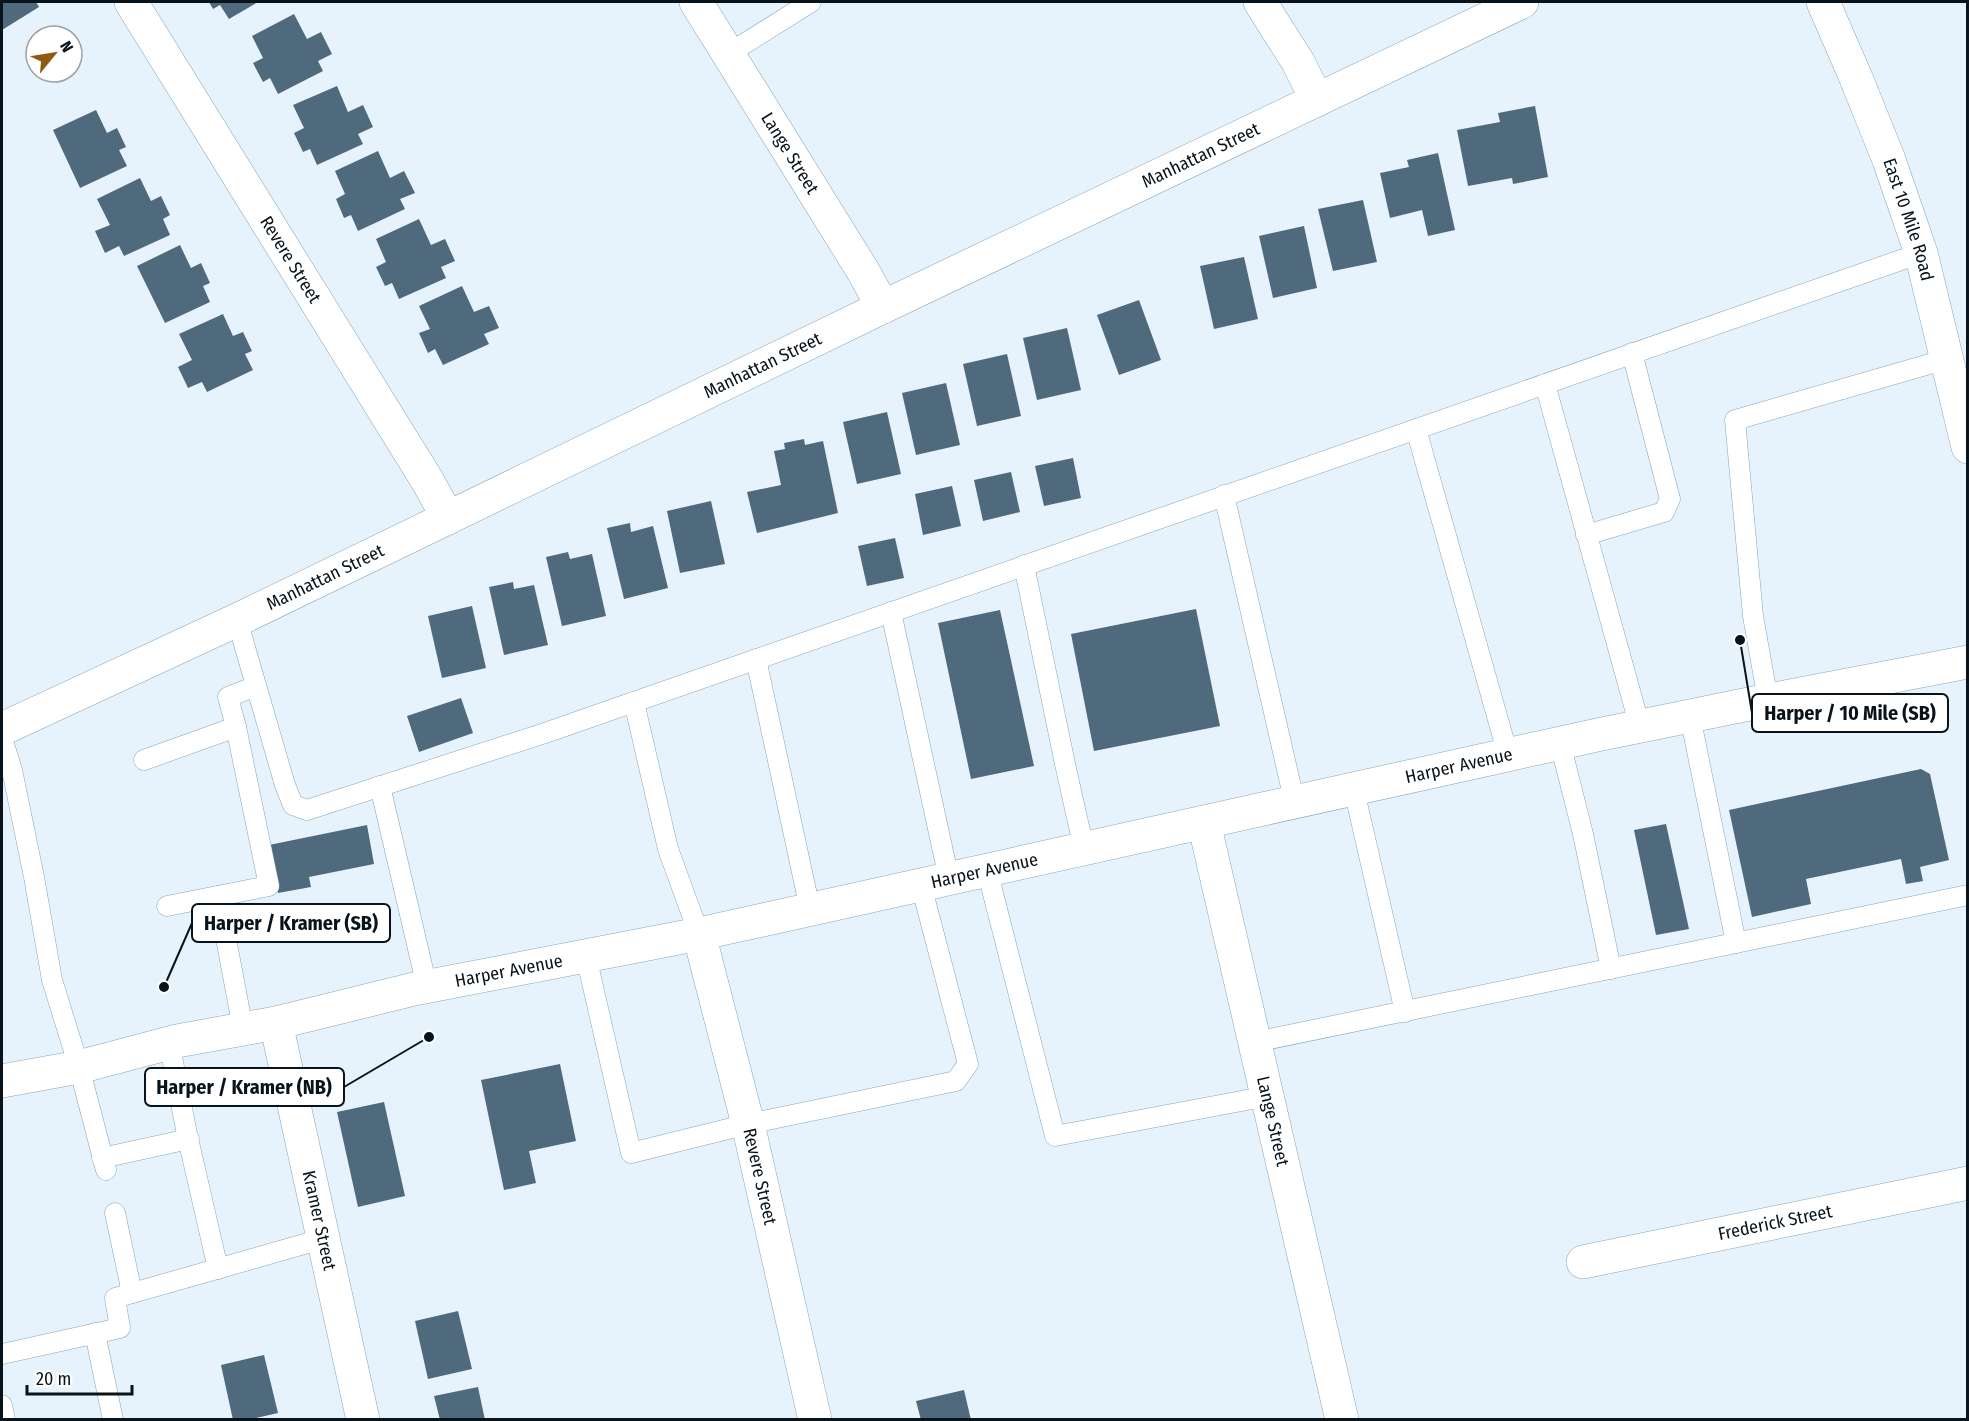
<svg xmlns="http://www.w3.org/2000/svg" width="1969" height="1421" font-family="'Fira Sans Condensed',sans-serif">
<style>
.building{fill:#4f6a7d}
.lines{fill:none;stroke-linecap:round;stroke-linejoin:round}
.lane-casing{stroke:#87a4b9;stroke-width:21}
.street-casing{stroke:#87a4b9;stroke-width:34}
.secondary-casing{stroke:#87a4b9;stroke-width:34}
.lane{stroke:#fff;stroke-width:20}
.street{stroke:#fff;stroke-width:33}
.secondary{stroke:#fff;stroke-width:33}
.labels{text-anchor:middle;dominant-baseline:central;stroke-width:5;stroke-linejoin:round;paint-order:stroke}
.street-label{font-size:18px;fill:#09131b;stroke:#fff}
.leader{fill:none;stroke:#09131b;stroke-width:2}
.callout-dot{fill:#09131b;stroke:#fff;stroke-width:2}
.callout{fill:#fff;stroke:#09131b;stroke-width:2}
.callout-label{font-size:20px;text-anchor:middle;font-weight:bold;fill:#09131b}
</style>
<rect width="100%" height="100%" fill="#e7f3fc"/>
<g class="building">
<path d="M2,2H36L39,7L2,30Z"/>
<path d="M209,2H258L229,19L220,5L213,9Z"/>
<path d="M294,14L307,39L321,32L332,54L318,61L323,71L278,94L270,78L263,82L253,63L263,58L252,36Z"/>
<path d="M337,86L348,112L363,105L373,127L358,134L363,144L317,165L310,149L303,152L294,133L304,128L293,105Z"/>
<path d="M1535,106L1548,177L1513,184L1512,178L1468,186L1457,130L1500,122L1498,113Z"/>
<path d="M96,110L107,133L117,128L126,147L119,150L127,166L80,188L53,130Z"/>
<path d="M378,151L390,178L404,171L415,193L400,199L405,209L358,231L351,215L344,218L336,199L345,194L335,171Z"/>
<path d="M1438,153L1455,230L1428,236L1422,210L1390,218L1380,173L1409,167L1407,160Z"/>
<path d="M140,178L151,201L161,196L170,215L163,219L170,235L124,256L119,246L105,253L95,231L110,225L97,199Z"/>
<path d="M1363,200L1377,262L1333,271L1318,209Z"/>
<path d="M419,219L431,245L445,239L455,261L441,267L446,278L399,299L392,283L385,286L376,267L386,262L376,239Z"/>
<path d="M1304,226L1317,288L1273,298L1259,236Z"/>
<path d="M180,245L191,268L201,263L210,283L203,286L210,302L165,323L137,266Z"/>
<path d="M1244,257L1258,319L1214,329L1200,266Z"/>
<path d="M462,286L474,312L489,306L499,328L484,334L489,344L443,365L435,349L428,353L419,333L430,329L419,306Z"/>
<path d="M1139,300L1161,360L1119,375L1097,315Z"/>
<path d="M223,314L233,336L243,332L252,351L245,354L253,370L207,392L202,382L188,388L178,367L192,360L179,334Z"/>
<path d="M1067,328L1081,390L1037,400L1023,338Z"/>
<path d="M1007,354L1021,416L977,426L963,364Z"/>
<path d="M946,383L960,445L916,455L902,393Z"/>
<path d="M887,412L901,474L857,484L843,422Z"/>
<path d="M804,439L805,445L823,441L838,513L757,533L747,492L781,485L774,451L785,449L784,443Z"/>
<path d="M1073,458L1081,498L1044,506L1035,466Z"/>
<path d="M1011,472L1020,512L983,521L974,480Z"/>
<path d="M952,486L961,526L923,535L915,494Z"/>
<path d="M711,501L725,564L680,573L667,511Z"/>
<path d="M630,523L631,532L653,526L668,588L624,599L607,528Z"/>
<path d="M895,538L904,578L867,586L858,546Z"/>
<path d="M568,552L570,559L592,554L606,616L562,626L546,557Z"/>
<path d="M513,582L514,589L534,585L548,645L504,655L489,587Z"/>
<path d="M472,606L486,668L442,678L428,616Z"/>
<path d="M1196,609L1220,726L1094,751L1071,634Z"/>
<path d="M1000,610L1034,766L971,779L938,623Z"/>
<path d="M461,698L473,733L419,752L407,716Z"/>
<path d="M1921,769L1930,774L1949,860L1920,867L1923,881L1906,884L1901,859L1806,879L1811,904L1752,917L1729,810Z"/>
<path d="M1666,824L1689,929L1656,935L1634,830Z"/>
<path d="M367,825L374,864L309,877L311,887L278,893L269,845Z"/>
<path d="M560,1064L576,1141L529,1151L536,1183L504,1190L481,1080Z"/>
<path d="M384,1102L405,1196L358,1207L337,1112Z"/>
<path d="M458,1311L472,1369L428,1379L415,1321Z"/>
<path d="M264,1355L278,1413L248,1420H233L221,1365Z"/>
<path d="M478,1387L485,1420H440L434,1396Z"/>
<path d="M964,1390L971,1420H921L916,1401Z"/>
</g>
<g class="lines">
<g class="lane-casing">
<g id="lane">
<path d="M728,54L811,2"/>
<path d="M1545,384L1640,727"/>
<path d="M1416,429L1508,755"/>
<path d="M1224,495L1295,804"/>
<path d="M1586,535L1664,512L1670,499L1632,353"/>
<path d="M1024,565L1065,764L1084,849"/>
<path d="M891,612L949,879"/>
<path d="M237,620L285,785L293,805L307,810L545,733L1921,253"/>
<path d="M756,659L810,909"/>
<path d="M1768,700L1753,616L1735,420L1947,359"/>
<path d="M634,702L668,849L699,934"/>
<path d="M1690,716L1736,943"/>
<path d="M2,738L12,770L34,877L52,980L79,1067L106,1170"/>
<path d="M1560,743L1583,834L1611,969"/>
<path d="M144,760L236,727L228,697L256,686"/>
<path d="M380,786L427,987"/>
<path d="M1354,790L1405,1012"/>
<path d="M987,870L1055,1136L1268,1096"/>
<path d="M218,896L243,1029"/>
<path d="M167,906L269,886L236,727"/>
<path d="M586,956L631,1153L748,1124L956,1081L968,1064L921,885"/>
<path d="M169,1042L187,1134L218,1269"/>
<path d="M1255,1042L1968,895"/>
<path d="M102,1158L189,1139"/>
<path d="M115,1213L132,1293"/>
<path d="M95,1333L113,1420"/>
<path d="M2,1354L120,1328L115,1298L322,1239"/>
<path d="M2,1405L5,1420"/>
</g>
</g>
<g class="street-casing">
<g id="street">
<path id="s1" d="M131,2L427,480L448,518"/>
<path id="s2" d="M696,2L863,271L883,307"/>
<path d="M1260,2L1298,62L1317,100"/>
<path id="s3" d="M2,729L237,620L883,307L1522,2"/>
<path id="s4" d="M1204,823L1342,1420"/>
<path id="s5" d="M699,934L748,1124L815,1420"/>
<path id="s6" d="M276,1023L363,1420"/>
<path id="s7" d="M1583,1262L1968,1183"/>
</g>
</g>
<g class="secondary-casing">
<g id="secondary">
<path id="s8" d="M1823,2L1856,78L1889,160L1921,253L1968,447"/>
<path id="s9" d="M2,1081L79,1067L177,1041L276,1023L414,989L699,934L1597,735L1754,703L1968,662"/>
</g>
</g>
<use href="#lane" class="lane"/>
<use href="#street" class="street"/>
<use href="#secondary" class="secondary"/>
</g>
<g class="labels">
<g class="street-label">
<text stroke="none"><textPath href="#s2" startOffset="178">Lange Street</textPath></text>
<text stroke="none"><textPath href="#s3" startOffset="1329">Manhattan Street</textPath></text>
<text stroke="none"><textPath href="#s8" startOffset="234">East 10 Mile Road</textPath></text>
<text stroke="none"><textPath href="#s1" startOffset="303">Revere Street</textPath></text>
<text stroke="none"><textPath href="#s3" startOffset="843">Manhattan Street</textPath></text>
<text stroke="none"><textPath href="#s3" startOffset="357">Manhattan Street</textPath></text>
<text stroke="none"><textPath href="#s9" startOffset="1491">Harper Avenue</textPath></text>
<text stroke="none"><textPath href="#s9" startOffset="1005">Harper Avenue</textPath></text>
<text stroke="none"><textPath href="#s9" startOffset="519">Harper Avenue</textPath></text>
<text stroke="none"><textPath href="#s4" startOffset="306">Lange Street</textPath></text>
<text stroke="none"><textPath href="#s5" startOffset="250">Revere Street</textPath></text>
<text stroke="none"><textPath href="#s6" startOffset="202">Kramer Street</textPath></text>
<text stroke="none"><textPath href="#s7" startOffset="196">Frederick Street</textPath></text>
</g>
</g>
<path class="leader" d="M1740 640L1752 713M164 987L192 923M429 1037L344 1087"/>
<g class="callout-dot">
<circle cx="1740" cy="640" r="6"/>
<circle cx="164" cy="987" r="6"/>
<circle cx="429" cy="1037" r="6"/>
</g>
<g class="callout">
<rect x="1752" y="694" width="196" height="38" rx="6"/>
<rect x="192" y="904" width="198" height="38" rx="6"/>
<rect x="145" y="1068" width="199" height="38" rx="6"/>
</g>
<g class="callout-label">
<text x="1850" y="720">Harper / 10 Mile (SB)</text>
<text x="291" y="930">Harper / Kramer (SB)</text>
<text x="244" y="1094">Harper / Kramer (NB)</text>
</g>
<rect width="1969" height="1421" fill="none" stroke="#09131b" stroke-width="6"/>
<g transform="translate(54 54) rotate(60)"><circle r="28" fill="#ffffff" stroke="#9da1a4" stroke-width="1.5"/>
<path d="M0-4.5L10 22L0 15L-10 22Z" fill="#905a0f"/>
<text y="-9" font-size="16" font-weight="bold" text-anchor="middle" fill="#09131b">N</text>
</g>
<path d="M27 1385v9h105v-9" fill="none" stroke="#09131b" stroke-width="3"/>
<text x="36" y="1385" font-size="18" fill="#09131b" stroke="#ffffff" stroke-width="4.5" paint-order="stroke">20 m</text>
</svg>
